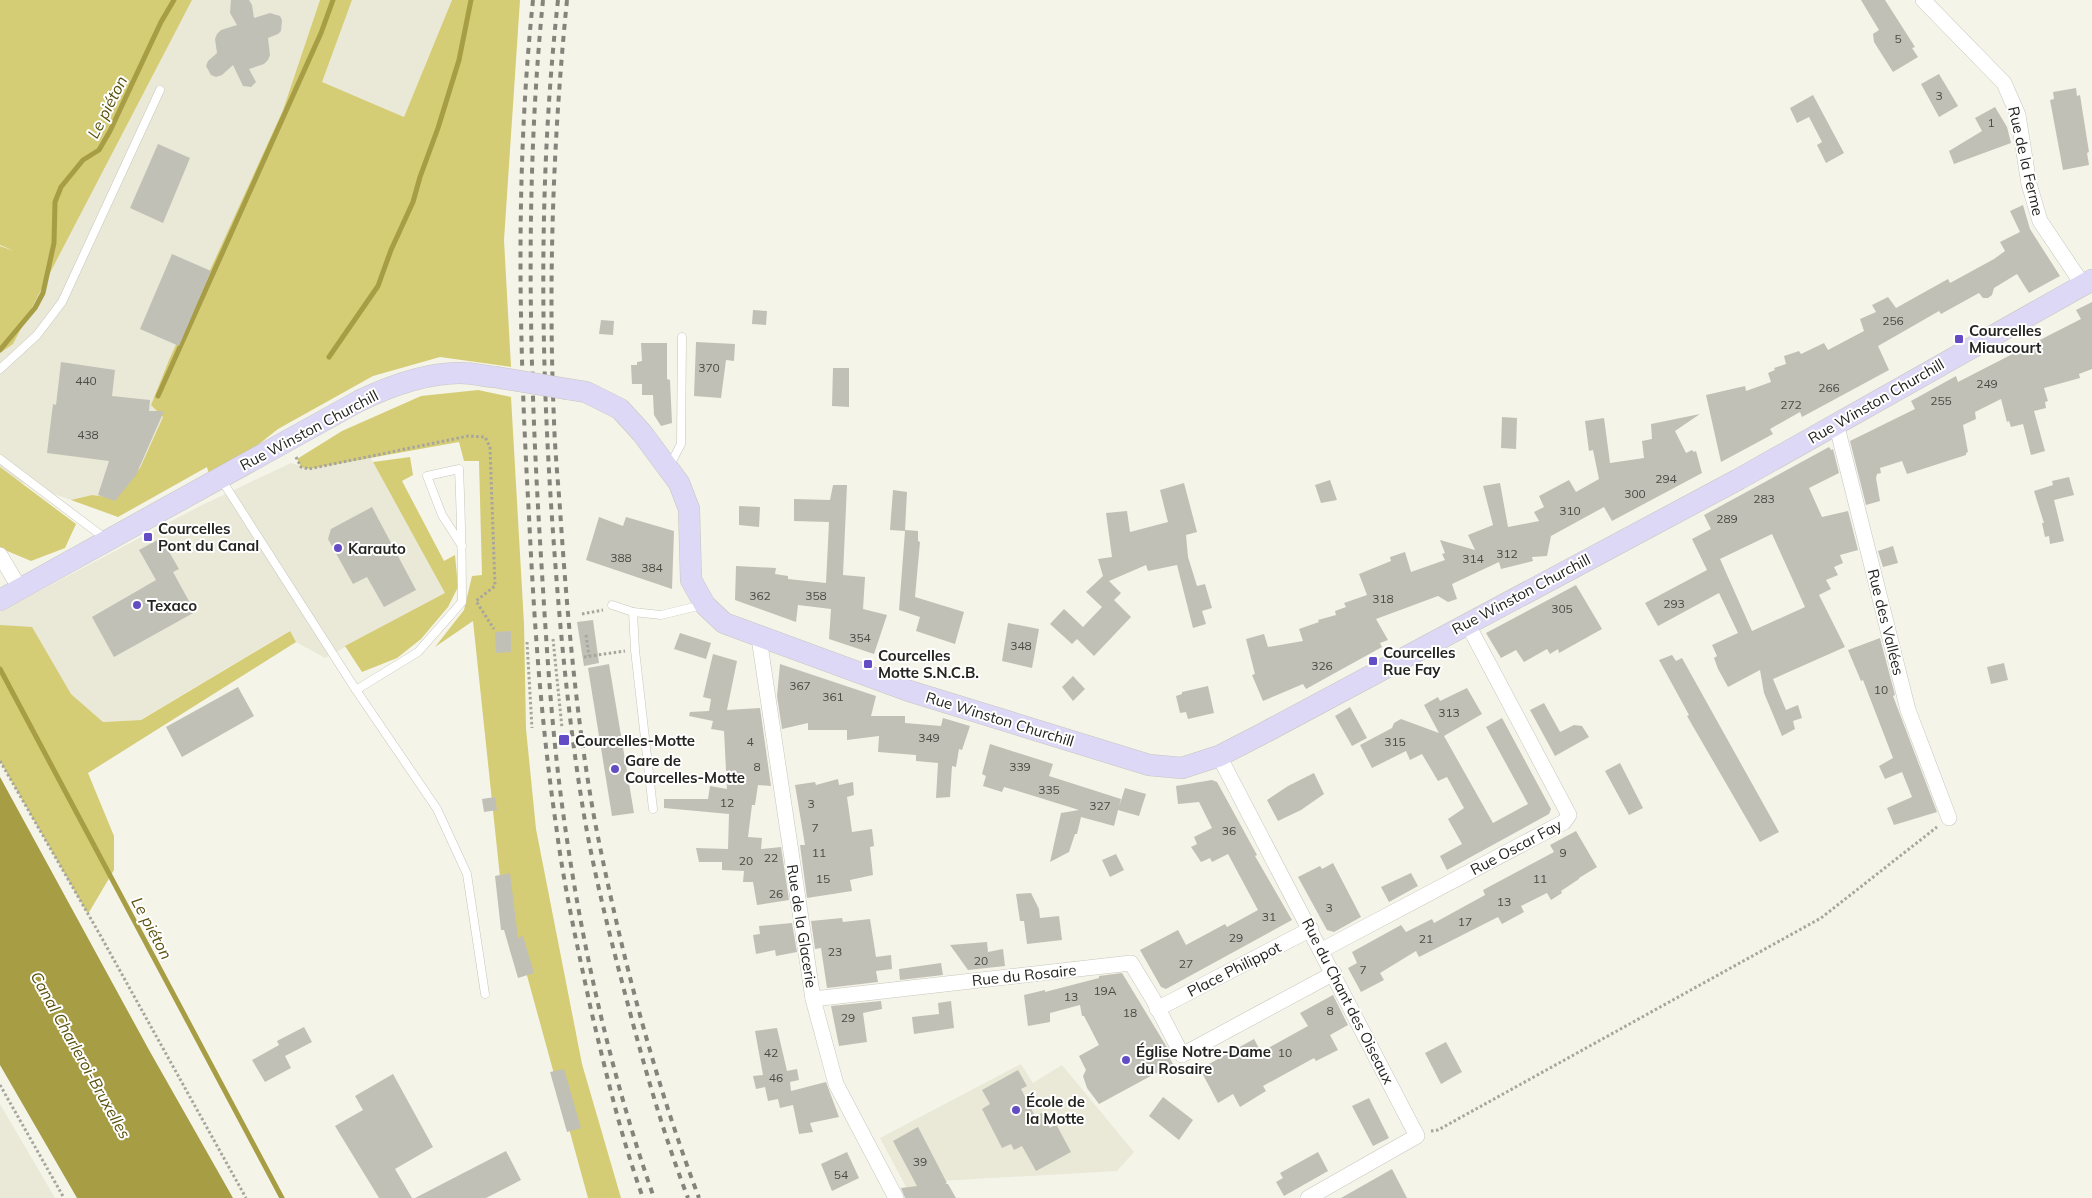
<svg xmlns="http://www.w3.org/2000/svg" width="2092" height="1198" font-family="Mulish,sans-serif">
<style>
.built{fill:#eae8d7}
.green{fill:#d5cc76}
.water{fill:#a79d44}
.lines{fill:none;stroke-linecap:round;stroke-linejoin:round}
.stream{stroke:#a79d44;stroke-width:5}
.building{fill:#c1c0b6;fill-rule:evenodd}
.lane-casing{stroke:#c7c6bc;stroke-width:9}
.street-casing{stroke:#c7c6bc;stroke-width:16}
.secondary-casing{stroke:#c7c6bc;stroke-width:22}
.path{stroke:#a7a69e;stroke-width:3;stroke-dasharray:2.5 2.5;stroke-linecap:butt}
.lane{stroke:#fff;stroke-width:8}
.street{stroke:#fff;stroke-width:15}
.secondary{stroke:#dcd8f6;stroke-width:21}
.rail{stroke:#84847c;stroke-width:4;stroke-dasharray:6 6;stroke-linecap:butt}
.secondary-bridge-casing{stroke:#c7c6bc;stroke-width:22;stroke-linecap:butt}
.secondary-bridge{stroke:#dcd8f6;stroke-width:21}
.poi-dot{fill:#644cc5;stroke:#fff;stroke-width:2}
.labels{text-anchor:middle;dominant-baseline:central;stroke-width:4;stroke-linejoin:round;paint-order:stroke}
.number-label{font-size:12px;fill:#4b4b46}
.street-label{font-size:15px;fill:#242420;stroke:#fff}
.poi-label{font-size:15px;font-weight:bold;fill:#242420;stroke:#fff;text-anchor:start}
.water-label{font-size:16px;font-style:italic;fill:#59510c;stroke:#fff}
</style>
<rect width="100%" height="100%" fill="#f5f4e9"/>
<g class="built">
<path d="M192,0H320L283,110L169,360L151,405L163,417L140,468L115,498L92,495L71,500L8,478L0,467V352L13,344Z"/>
<path d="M352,0H452L404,117L321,82Z"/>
<path d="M370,457L446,593L325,658L296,642L289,631L140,720L103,722L71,694L56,669L0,627V612L198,507L291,463L309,469Z"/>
<path d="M1021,1064L1033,1083L1062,1065L1134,1152L1117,1171L940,1181L912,1198L880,1138Z"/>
<path d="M0,1104L55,1198H0Z"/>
</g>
<g class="green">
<path d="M0,0H192L13,344L0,353V246L14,251L0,245Z"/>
<path d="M320,0H352L322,82L404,117L452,0H520L504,240L511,367L440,357L373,376L278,429L211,482L207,467L118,517L71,500L92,495L115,498L140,468L163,417L151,405L169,360L283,110Z"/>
<path d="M478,390L511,397L524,624L526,729L536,829L582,1064L621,1198H588L500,877L473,621L435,647L464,610L472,576L482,575L479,461H464L459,442L309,469L301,467L297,459L342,431L421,396Z"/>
<path d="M410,457L413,475L402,481L444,561L455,555L458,587L448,607L421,639L397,658L362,672L345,646L445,593L373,462Z"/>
<path d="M0,467L76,524L65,548L31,561L0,548Z"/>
<path d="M0,625L32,627L71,694L103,722L141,720L290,631L296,642L88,773L114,836V870L88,914L0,761Z"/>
</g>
<path class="water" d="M0,777L149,1050L233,1198H77L0,1065Z"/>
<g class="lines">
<g class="stream">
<path d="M0,350L35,308L43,293L54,243L55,202L61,187L83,160L99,150L110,131L161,22L174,0"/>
<path d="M329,357L378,286L391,250L413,202L420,177L438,128L459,60L471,0"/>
<path d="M158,396L321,33L333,0"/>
<path d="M0,669L282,1198"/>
</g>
</g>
<g class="building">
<path d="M231,0H249L252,5L254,18L270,13L280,16L282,20L281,31L278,34L268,38L270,55L268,60L264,64L249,69L256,82L251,87L243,86L233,65L222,75L216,77L211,75L206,66L208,61L217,53L215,39L217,34L221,30L237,25L230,13Z"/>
<path d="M1861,0H1885L1915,47L1912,48L1918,57L1893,72L1874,42L1873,34L1879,30Z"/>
<path d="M1939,74L1958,106L1939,117L1921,84Z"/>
<path d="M2076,88L2077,96L2080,95L2089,152L2087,153L2089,165L2063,170L2050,100L2054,99L2053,92Z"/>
<path d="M1813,95L1844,153L1826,163L1817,145L1822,142L1809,117L1797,123L1790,108Z"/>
<path d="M1995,107L2007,127L2011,143L1954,164L1949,151L1982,131L1975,118Z"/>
<path d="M158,144L190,158L163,223L130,208Z"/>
<path d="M2023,205L2030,229L2060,276L2029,293L2017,274L1994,288L1992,295L1988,298H1983L1979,293L1941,314L1939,311L1913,326L1878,346L1889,370L1802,417L1800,412L1770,429L1773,434L1721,462L1706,395L1745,386L1746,391L1771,382L1768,373L1775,370L1774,368L1786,364L1784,356L1799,351L1801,354L1824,343L1828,350L1864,331L1860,319L1876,312L1872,305L1888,297L1896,308L1948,279L1950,283L1994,259L2005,251L2000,242L2020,232L2010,211Z"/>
<path d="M172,254L211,271L179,346L140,329Z"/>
<path d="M2092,302V369L2079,374L2080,378L2044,388L2048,401L2045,402L2046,408L2034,411L2045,451L2031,455L2023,424L2011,427L2009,421L2007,422L2001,399L1975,412L1976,419L1963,425L1968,452L1966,453V455L1907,474L1902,461L1880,468L1881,473L1877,474L1876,478L1880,501L1866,505L1850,441L1915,409L1911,401L1956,376L1958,382L2081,319L2076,310Z"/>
<path d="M753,310L767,311L766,325L752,324Z"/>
<path d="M601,320L614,321L613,335L599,334Z"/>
<path d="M696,342L735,344L734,361L726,360L721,398L694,396Z"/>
<path d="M641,343H667V379L670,380L672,423L661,426L654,415L653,395H642V384H632L631,365H637V362L642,361Z"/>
<path d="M61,362L115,370L112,396L150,400L149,411H164L136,475L115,501L98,495L109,461L47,453L53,404L56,405Z"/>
<path d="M833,368H849V407L832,406Z"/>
<path d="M1700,414L1675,431L1686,453L1692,450L1694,452L1696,451L1702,473L1612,521L1604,507L1551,536L1547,556L1532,557L1533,561L1501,569L1499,562L1452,584L1457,599L1448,602L1438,596L1376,619L1388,640L1380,643L1382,647L1306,689L1303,684L1263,701L1252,675L1255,674L1246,639L1264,634L1268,647L1303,641L1299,629L1319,622L1318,620L1336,615L1335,611L1346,607L1344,603L1367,595L1359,574L1391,561L1390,557L1405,552L1411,572L1445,560L1442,554L1445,553L1440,540L1475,550L1468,535L1493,525L1483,486L1500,483L1508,527L1539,521L1534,512L1544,507L1539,496L1569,480L1576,492L1599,479L1593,450L1589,451L1585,421L1604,418L1610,463L1644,458L1642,441L1652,439L1651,424Z"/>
<path d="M1502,417L1517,418L1516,449L1501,448Z"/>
<path d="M1829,447L1831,450L1833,449L1839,473L1809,488L1822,517L1848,511L1858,550L1840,555L1843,563L1834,567L1838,575L1826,580L1831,589L1819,595L1845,647L1773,679L1786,710L1798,705L1802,718L1793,721L1795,729L1782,736L1764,693L1760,670L1728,687L1718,669L1714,658L1717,656L1712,645L1738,633L1719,593L1658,626L1645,603L1707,570L1692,539L1711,529L1704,515ZM1772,534L1805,607L1752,631L1720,559Z"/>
<path d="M2069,477L2074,495L2054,500L2064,541L2050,544L2049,536L2045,537L2042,523H2044L2034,491L2053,485L2052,481Z"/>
<path d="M1330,480L1337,500L1321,503L1315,485Z"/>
<path d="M1184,483L1197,532L1186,535L1188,557L1197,586L1205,584L1212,608L1202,611L1206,624L1193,628L1177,565L1148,571L1146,565L1109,581L1121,593L1114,600L1131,617L1094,656L1077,639L1072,644L1050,624L1064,609L1083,627L1102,607L1086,592L1103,576L1098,559L1112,557L1106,513L1127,511L1130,532L1168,522L1160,490Z"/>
<path d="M833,485H847L843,575L865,577L863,609L887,615L874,654L829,639L831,609L798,605L796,622L735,600L736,566L776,568L775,574L788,576V579L826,583L829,522L794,521V499L830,500Z"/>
<path d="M893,490L907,492L905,530L918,531V541L920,542L915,597L964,612L955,644L916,631L920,617L899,610L905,531L890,530Z"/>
<path d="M739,506L760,507L759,527L739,525Z"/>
<path d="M372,507L416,590L384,607L367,577L353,584L328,539L331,529Z"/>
<path d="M599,517L623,526L626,517L674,531L672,589L586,560Z"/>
<path d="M161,538L179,569L173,572L195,612L114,657L92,617L156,580L139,550Z"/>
<path d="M1893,546L1898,563L1883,567L1878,551Z"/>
<path d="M1576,585L1602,629L1559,653L1558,649L1550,654L1547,649L1524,662L1516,650L1501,658L1486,633Z"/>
<path d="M593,620L599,663L584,666L577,622Z"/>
<path d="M1008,623L1039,629L1032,668L1002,661Z"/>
<path d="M511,631V652L496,653L495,632Z"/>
<path d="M680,633L711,643L706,659L674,649Z"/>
<path d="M1880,638L1895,695L1893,696L1937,812L1894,825L1887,808L1912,797L1902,772L1885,779L1879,766L1893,758L1863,680L1861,681L1848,650Z"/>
<path d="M713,654L737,661L727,710L760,708L771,786L758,785L755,805H752L748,837L762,838L761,849L781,847L789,900L757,905L753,882H743L744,871L722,870V862H699L696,848L728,849L729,814L664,808V799H708L710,786L727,789L724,731L711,729L713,721L689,716L690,712L709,711L711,699L703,697Z"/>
<path d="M1672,655L1676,661L1682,658L1779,832L1760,842L1687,716L1689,715L1659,660Z"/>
<path d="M2004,663L2008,680L1991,684L1987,667Z"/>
<path d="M609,664L634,813L612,816L588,668Z"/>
<path d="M780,664L876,696L871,716H905V723L941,726L943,718L970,726L962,750L959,749L956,767L952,766L950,797L936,798L938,763L916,761V755L878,752L879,736L847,740V730H808V723L782,729L777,696Z"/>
<path d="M1073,676L1085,689L1073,701L1062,687Z"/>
<path d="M1208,686L1214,713L1188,719L1186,712L1180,713L1176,696L1182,694V692Z"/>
<path d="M238,687L254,716L182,757L166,727Z"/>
<path d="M1467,688L1482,714L1444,736L1493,823L1528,804L1486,727L1502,718L1551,809L1549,814L1447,870L1440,856L1462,844L1448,819L1464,808L1447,777L1438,781L1422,754L1410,760L1406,751L1372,768L1360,745L1392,728L1394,723L1401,719L1439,733L1424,705L1438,697L1440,701Z"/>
<path d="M1544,703L1560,732L1574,725L1582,726L1589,737L1555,756L1530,710Z"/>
<path d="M1350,707L1367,738L1352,746L1335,716Z"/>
<path d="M990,744L1053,764L1049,776L1121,799L1119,807L1125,788L1146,794L1139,816L1118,810L1114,826L1081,817L1077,834H1075L1069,852L1050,862L1061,813L1079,810L1021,792L1004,787L1002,792L983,786L986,776L982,774Z"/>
<path d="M1620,763L1643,808L1629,815L1605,771Z"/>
<path d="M1314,773L1324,794L1301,810L1278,821L1267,800L1288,786Z"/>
<path d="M838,779L839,785L853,782L854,795L847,797L852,832L872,829L874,846L870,847L873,875L850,880L852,891L807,898L800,845H805L795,785L815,782L816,785Z"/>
<path d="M1212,780L1217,782L1257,855L1255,856L1292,920L1166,989L1161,987L1140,950L1178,930L1186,945L1225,924L1227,927L1258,910L1228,854L1212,862L1210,858L1201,862L1191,847L1197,844L1194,837L1212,828L1199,802L1178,804L1176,786Z"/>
<path d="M495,797L497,810L484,812L482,799Z"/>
<path d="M1576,831L1597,867L1579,878V879L1561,891L1562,893L1551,900L1547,893L1521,906L1524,912L1502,924L1498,917L1419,957L1416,951L1380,973L1384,980L1361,992L1348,968L1357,963L1352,952L1401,925L1406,932L1432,919L1434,923L1485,895L1483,890L1554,852L1550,845Z"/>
<path d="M1116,854L1124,870L1110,877L1102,860Z"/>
<path d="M1333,863L1361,917L1334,932L1327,930L1298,877L1320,866L1322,869Z"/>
<path d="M510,873L518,938L523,936L534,973L518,978L504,930H501L495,876Z"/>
<path d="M1411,873L1418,886L1389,902L1381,887Z"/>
<path d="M1031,893L1039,909L1040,918L1059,916L1062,940L1027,944L1024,921H1020L1016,894Z"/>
<path d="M842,918L843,922L870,919L876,957L891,955L892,969L876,971L878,982L827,988L821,948L815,949L811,921Z"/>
<path d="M792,923L797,952L776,956L775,950L756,954L753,935L760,934L759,926Z"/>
<path d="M987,942L988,952L1003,949L1005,966L968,970L950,945Z"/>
<path d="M941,963L943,975L900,980L899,969Z"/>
<path d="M1122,973L1168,1049L1165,1050L1173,1064L1099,1104L1087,1088L1083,1076L1086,1070L1079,1056L1099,1045L1084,1016H1082L1080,1005L1050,1013V1022L1028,1026L1024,995L1045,990V992L1099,978V976Z"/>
<path d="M1333,995L1348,1025L1330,1035L1338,1050L1316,1061L1314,1058L1263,1086L1266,1091L1240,1107L1233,1094L1218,1103L1200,1069L1254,1039L1261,1052L1308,1026L1300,1013Z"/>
<path d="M881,1001L882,1009L863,1013L867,1042L839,1046L831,1006Z"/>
<path d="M951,1001L954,1028L914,1034L912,1017L939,1014L938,1003Z"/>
<path d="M304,1027L312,1042L285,1056L291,1068L265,1082L252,1060L279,1045L277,1041Z"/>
<path d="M777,1028L787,1071L797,1069L799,1080L790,1082L791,1091L826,1082L839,1117L810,1123L813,1132L799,1134L793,1105L780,1108L778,1099L768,1101L765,1087L756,1089L753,1076L763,1075L755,1031Z"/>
<path d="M1446,1042L1462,1072L1441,1084L1425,1053Z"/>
<path d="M564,1069L581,1128L567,1132L550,1072Z"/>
<path d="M1018,1070L1027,1086L1021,1089L1035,1116L1042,1113L1050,1128L1056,1124L1071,1152L1036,1171L1022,1146L1014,1150L1011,1144L1002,1148L982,1109L990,1104L982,1090Z"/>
<path d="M393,1074L433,1147L395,1169L412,1198H379L335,1126L363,1110L355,1096Z"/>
<path d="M1163,1097L1193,1120L1179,1140L1149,1116Z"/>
<path d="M1369,1098L1389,1138L1373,1146L1352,1106Z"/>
<path d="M918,1127L947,1183L945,1184H948L956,1198H905L901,1188L917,1186L893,1141Z"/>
<path d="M506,1151L521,1180L486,1198H415Z"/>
<path d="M847,1152L859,1178L832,1191L821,1164Z"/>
<path d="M1318,1152L1328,1171L1284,1196L1276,1182L1283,1178L1280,1173Z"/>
<path d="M1392,1169L1407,1198H1341Z"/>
</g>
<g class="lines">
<g class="lane-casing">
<g id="lane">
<path d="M0,369L37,335L62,302L160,90"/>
<path d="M0,459L106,539"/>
<path d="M669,467L681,444L682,337"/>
<path d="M221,479L356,690L437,809L467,874L485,994"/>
<path d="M612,605L633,612L661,615L702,605"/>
<path d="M633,612L635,650L653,809"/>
<path d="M356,690L418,652L462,602C462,558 461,514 459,469L427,476L442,515L462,546"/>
</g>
</g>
<g class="street-casing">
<g id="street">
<path d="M1923,0L2004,83L2018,115L2029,184L2040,221L2083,285"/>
<path d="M1836,423L1908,710L1949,818"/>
<path d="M0,555L20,589"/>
<path d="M759,638L813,999L836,1084L896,1198"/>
<path d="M1219,756L1417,1136L1308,1198"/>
<path d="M1322,950L1564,822L1569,815L1467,623"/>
<path d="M813,999L1131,963L1153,999L1182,1055L1334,973"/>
<path d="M1157,1009L1311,929"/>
</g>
</g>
<g class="secondary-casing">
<g id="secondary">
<path d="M567,389L586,392L620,409L642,433L679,483L689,509L691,580L705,605L724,623L909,691L1149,765L1182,768L1219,756L1260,735L1739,479L2092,280"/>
<path d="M0,600L359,401C390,386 425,373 460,373C472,373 484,376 495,377"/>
</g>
</g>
<g class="path">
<path d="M296,457L301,467L309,469L468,436L485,437L490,447L495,586L476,601L494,629"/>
<path d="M582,614L603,610"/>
<path d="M586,635L589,656"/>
<path d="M553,639L562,728"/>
<path d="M527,642L532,728"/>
<path d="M584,657L625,651"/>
<path d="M0,761L99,933L246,1198"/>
<path d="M0,1085L64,1198"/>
<path d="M1431,1131L1438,1130L1821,918L1937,827"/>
</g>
<use href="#lane" class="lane"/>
<use href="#street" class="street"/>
<use href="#secondary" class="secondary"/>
<g class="rail">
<path d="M533,0C515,172 519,344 529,516C534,620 541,723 556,825C564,888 578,949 591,1010C606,1073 621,1137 643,1198"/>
<path d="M543,0C525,180 529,360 540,541C546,636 551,732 565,826C583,952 612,1078 654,1198"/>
<path d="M558,0C539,172 540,346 552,518C559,620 568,721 585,821C595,876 608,929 622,982C641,1055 661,1128 688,1198"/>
<path d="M567,0C553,139 548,281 554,421C555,455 559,490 561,524C568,624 577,724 595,822C620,949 653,1076 699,1198"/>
</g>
<g class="secondary-bridge-casing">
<path id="secondary-bridge" d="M495,377L567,389"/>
</g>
<use href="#secondary-bridge" class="secondary-bridge"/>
</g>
<g class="poi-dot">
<rect x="1954" y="334" width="10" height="10" rx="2.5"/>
<rect x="143" y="532" width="10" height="10" rx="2.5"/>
<circle cx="338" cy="548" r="5"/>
<circle cx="137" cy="605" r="5"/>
<rect x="1368" y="656" width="10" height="10" rx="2.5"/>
<rect x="863" y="659" width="10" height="10" rx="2.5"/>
<rect x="558" y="734" width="12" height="12" rx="2.5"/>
<circle cx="615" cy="769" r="5"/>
<circle cx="1126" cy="1060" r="5"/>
<circle cx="1016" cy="1110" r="5"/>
</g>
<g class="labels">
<g class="number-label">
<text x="1898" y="38">5</text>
<text x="1939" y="95">3</text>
<text x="1991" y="122">1</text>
<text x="1893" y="320">256</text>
<text x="709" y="367">370</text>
<text x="86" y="380">440</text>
<text x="1987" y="383">249</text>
<text x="1829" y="387">266</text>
<text x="1941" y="400">255</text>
<text x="1791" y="404">272</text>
<text x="88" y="434">438</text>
<text x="1666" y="478">294</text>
<text x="1635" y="493">300</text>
<text x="1764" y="498">283</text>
<text x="1570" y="510">310</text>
<text x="1727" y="518">289</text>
<text x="1507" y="553">312</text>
<text x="621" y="557">388</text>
<text x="1473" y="558">314</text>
<text x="652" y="567">384</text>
<text x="760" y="595">362</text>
<text x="816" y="595">358</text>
<text x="1383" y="598">318</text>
<text x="1674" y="603">293</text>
<text x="1562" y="608">305</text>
<text x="860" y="637">354</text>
<text x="1021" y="645">348</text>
<text x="1322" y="665">326</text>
<text x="800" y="685">367</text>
<text x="1881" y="689">10</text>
<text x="833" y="696">361</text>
<text x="1449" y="712">313</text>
<text x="929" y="737">349</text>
<text x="750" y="741">4</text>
<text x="1395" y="741">315</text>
<text x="757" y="766">8</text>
<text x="1020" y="766">339</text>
<text x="1049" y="789">335</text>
<text x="727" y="802">12</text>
<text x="811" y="803">3</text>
<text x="1100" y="805">327</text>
<text x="815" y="827">7</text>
<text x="1229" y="830">36</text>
<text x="819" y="852">11</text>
<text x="1563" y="852">9</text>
<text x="771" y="857">22</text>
<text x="746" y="860">20</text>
<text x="823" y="878">15</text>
<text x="1540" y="878">11</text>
<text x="776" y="893">26</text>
<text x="1504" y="901">13</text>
<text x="1329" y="907">3</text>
<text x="1269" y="916">31</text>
<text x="1465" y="921">17</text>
<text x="1236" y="937">29</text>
<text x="1426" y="938">21</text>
<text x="835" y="951">23</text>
<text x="981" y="960">20</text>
<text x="1186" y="963">27</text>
<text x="1363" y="969">7</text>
<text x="1105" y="990">19A</text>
<text x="1071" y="996">13</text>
<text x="1330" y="1010">8</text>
<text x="1130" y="1012">18</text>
<text x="848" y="1017">29</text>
<text x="771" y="1052">42</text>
<text x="1285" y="1052">10</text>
<text x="776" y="1077">46</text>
<text x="920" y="1161">39</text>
<text x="841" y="1174">54</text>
</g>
<g class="street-label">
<text transform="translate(2026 161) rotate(77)">Rue de la Ferme</text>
<text transform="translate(1876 401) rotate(-30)">Rue Winston Churchill</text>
<text transform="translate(309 430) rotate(-28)">Rue Winston Churchill</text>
<text transform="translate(1521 594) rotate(-28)">Rue Winston Churchill</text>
<text transform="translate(1886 622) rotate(76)">Rue des Vallées</text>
<text transform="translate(1000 719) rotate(17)">Rue Winston Churchill</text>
<text transform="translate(1516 847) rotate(-28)">Rue Oscar Fay</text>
<text transform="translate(802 926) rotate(81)">Rue de la Glacerie</text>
<text transform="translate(1234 969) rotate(-27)">Place Philippot</text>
<text transform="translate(1024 975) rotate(-6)">Rue du Rosaire</text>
<text transform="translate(1348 1001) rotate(63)">Rue du Chant des Oiseaux</text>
</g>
<g class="poi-label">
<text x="1969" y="330">Courcelles<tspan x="1969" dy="17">Miaucourt</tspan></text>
<text x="158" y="528">Courcelles<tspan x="158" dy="17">Pont du Canal</tspan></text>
<text x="348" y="548">Karauto</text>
<text x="147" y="605">Texaco</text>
<text x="1383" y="652">Courcelles<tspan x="1383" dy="17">Rue Fay</tspan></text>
<text x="878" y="655">Courcelles<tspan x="878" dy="17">Motte S.N.C.B.</tspan></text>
<text x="575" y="740">Courcelles-Motte</text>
<text x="625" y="760">Gare de<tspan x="625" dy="17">Courcelles-Motte</tspan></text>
<text x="1136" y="1051">Église Notre-Dame<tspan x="1136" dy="17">du Rosaire</tspan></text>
<text x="1026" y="1101">École de<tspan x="1026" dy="17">la Motte</tspan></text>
</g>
<g class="water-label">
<text transform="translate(107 107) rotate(-63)">Le piéton</text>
<text transform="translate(152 928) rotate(62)">Le piéton</text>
<text transform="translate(81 1055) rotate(61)">Canal Charleroi-Bruxelles</text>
</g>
</g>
</svg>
